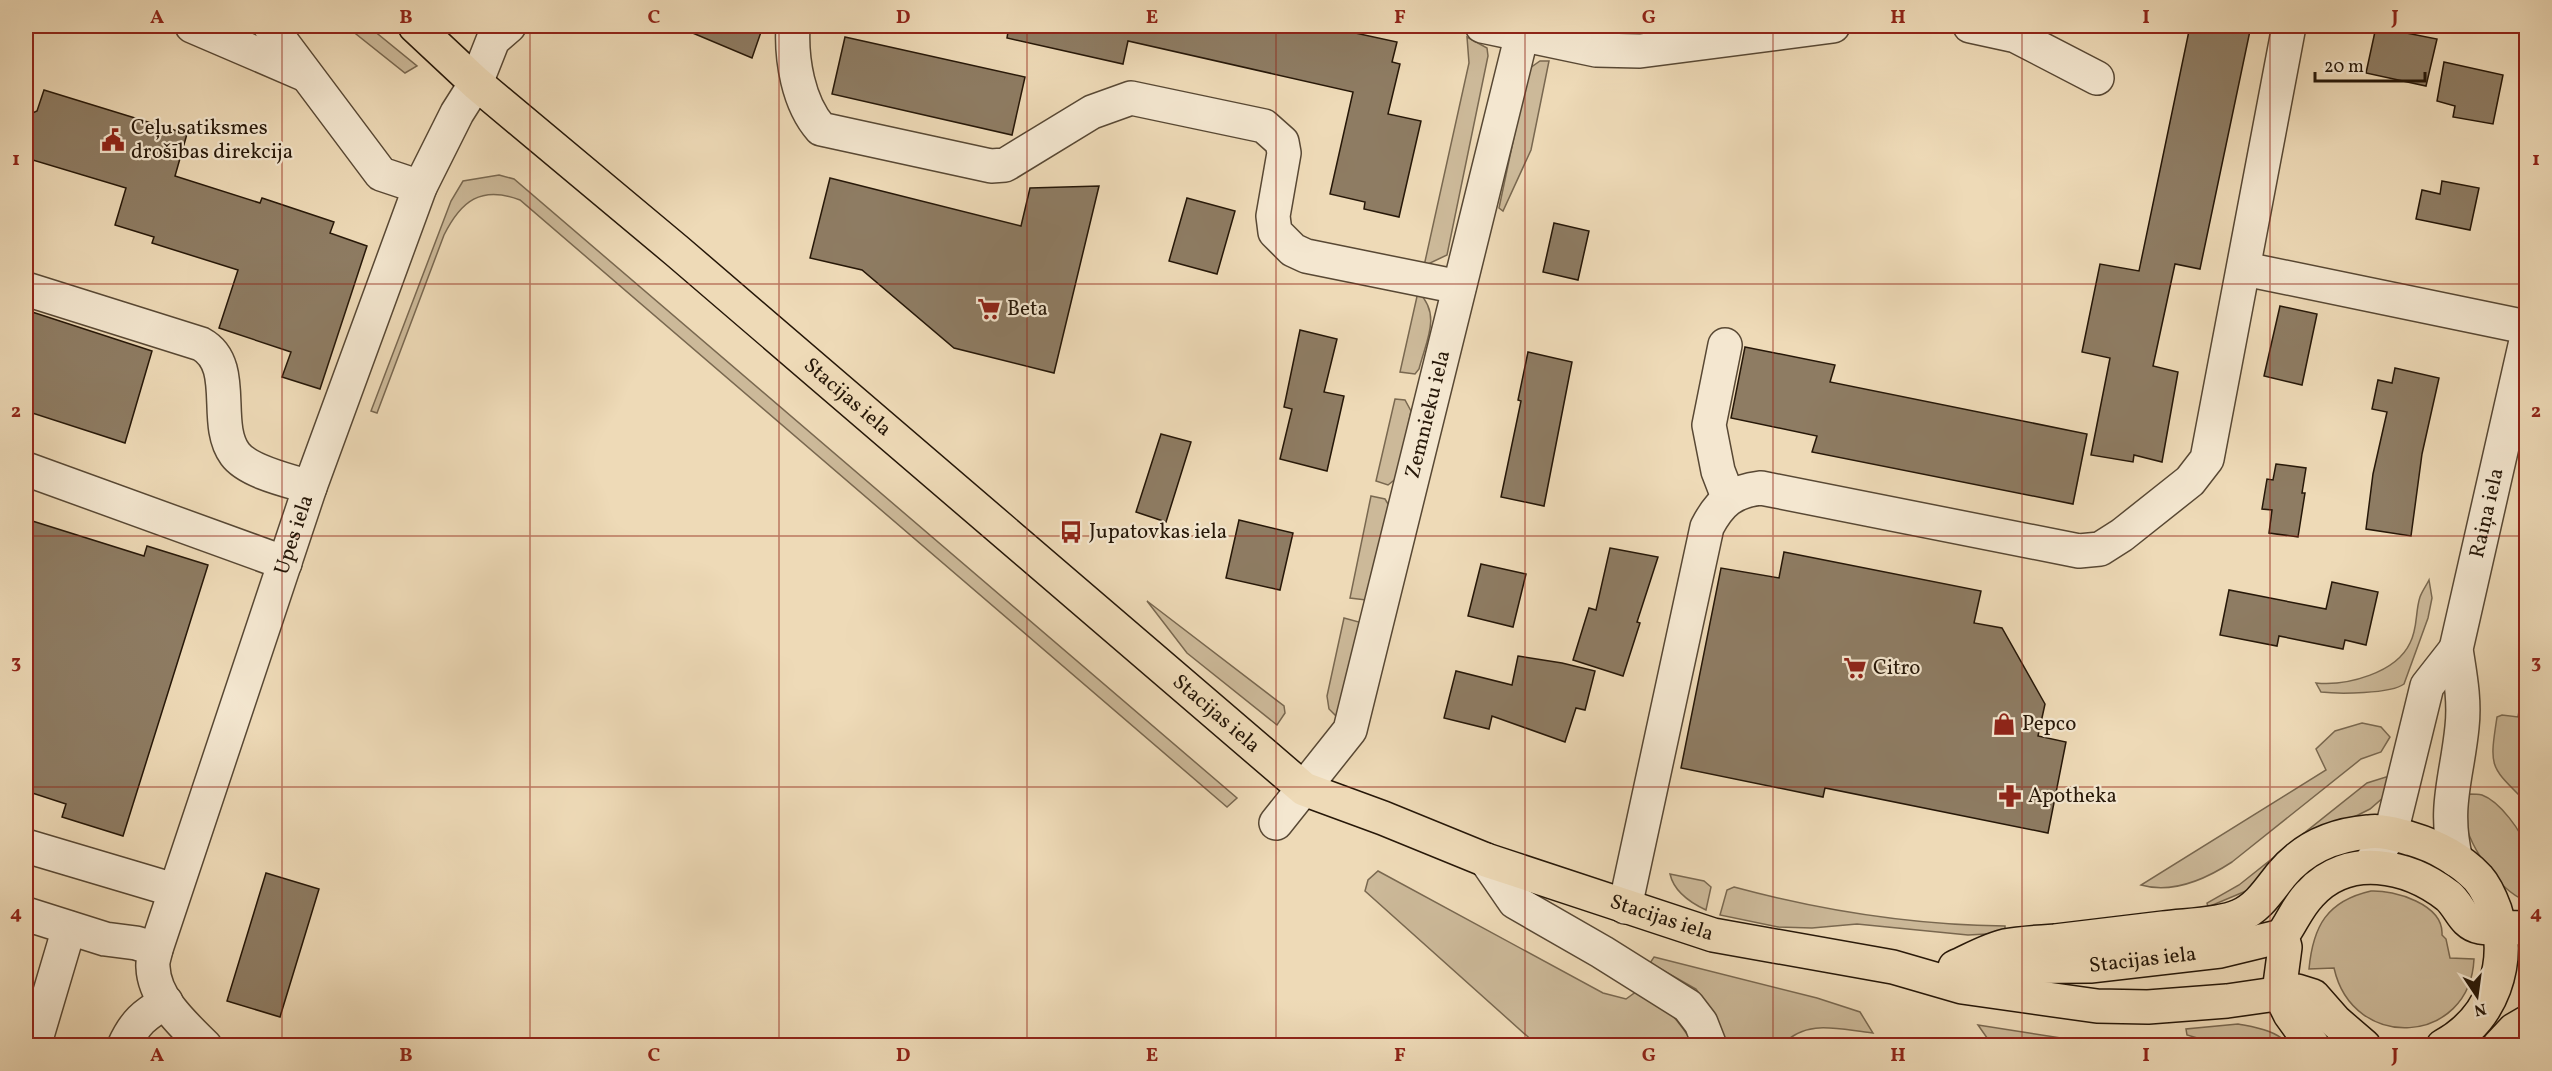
<svg xmlns="http://www.w3.org/2000/svg" width="2552" height="1071" font-family="Vollkorn,serif">
<style>
.green{fill:#ccb999;stroke:#796850;stroke-width:1.5}
.building{fill:#8e7c63;stroke:#261708;stroke-width:1.5}
.lines{fill:none;stroke-linecap:round;stroke-linejoin:round}
.minor-casing{stroke:#584834;stroke-width:36}
.major-casing{stroke:#261708;stroke-width:36}
.minor{stroke:#f4e7d0;stroke-width:33}
.major{stroke:#eedab7;stroke-width:33}
.grid{fill:none;stroke:#8f2418;stroke-width:1.5;stroke-opacity:0.55}
.labels{text-anchor:middle;dominant-baseline:central;stroke-width:4.5;stroke-linejoin:round;paint-order:stroke}
.poi-label{font-size:21px;fill:#261708;stroke:#f4e7d0;text-anchor:start}
.street-label{font-size:21px;fill:#261708;stroke:#f4e7d0}
.neatline{fill:none;stroke:#8f2418;stroke-width:2}
.grid-label{font-size:20px;text-anchor:middle;font-weight:bold;fill:#8f2418}
</style>
<rect width="100%" height="100%" fill="#eedab7"/>
<filter id="stains"><feTurbulence type="fractalNoise" baseFrequency=".00333" numOctaves="4"/><feColorMatrix values="0 0 0 0 .2 0 0 0 0 .09 0 0 0 0 .02 0 0 0 .5 -.17"/></filter>
<radialGradient id="worn" r=".72"><stop offset=".6" stop-color="#630" stop-opacity="0"/><stop offset="1" stop-color="#630" stop-opacity=".3"/></radialGradient>
<g class="green">
<path d="M346,26H368L417,66L405,73Z"/>
<path d="M1467,37L1487,48L1488,56L1447,255L1424,266L1469,63Z"/>
<path d="M1540,61H1549L1531,150L1503,211L1499,208L1526,80L1530,68Z"/>
<path d="M499,175L514,179L1237,798L1227,807L520,200C481,185 461,201 444,235L377,413L371,411L451,201L463,181Z"/>
<path d="M1418,292C1442,314 1426,341 1419,369L1415,374L1400,372Z"/>
<path d="M1395,399L1405,400L1411,411L1398,477L1388,485L1376,481Z"/>
<path d="M1371,496L1385,499L1390,507L1366,600L1350,598Z"/>
<path d="M2429,580L2432,598L2428,618L2404,684C2391,694 2338,694 2321,692L2316,683C2347,686 2396,673 2410,643C2418,628 2415,612 2420,597C2422,591 2426,586 2429,580Z"/>
<path d="M1147,601L1284,706L1285,713L1277,725L1187,653Z"/>
<path d="M1344,618L1359,622L1361,630L1339,719L1329,709L1327,696Z"/>
<path d="M2525,678H2526V802C2490,766 2489,769 2497,717L2502,715L2518,717Z"/>
<path d="M2362,723L2381,727L2390,737L2381,752L2361,759L2232,862C2206,879 2172,894 2141,885L2326,770L2316,749L2335,731Z"/>
<path d="M2386,777L2395,778L2385,796L2370,809L2350,819L2246,891L2208,907L2207,903L2239,885L2367,783Z"/>
<path d="M2468,794C2472,794 2478,794 2482,795C2499,801 2523,832 2526,849C2530,864 2526,885 2526,901C2498,890 2465,842 2464,812C2464,806 2467,799 2468,794Z"/>
<path d="M1378,871L1603,993L1626,999L1640,989C1667,1007 1677,1018 1694,1045H1537L1365,891L1368,880Z"/>
<path d="M1670,874L1704,881L1711,887L1706,910C1691,903 1674,892 1670,874Z"/>
<path d="M1734,887C1823,911 1911,925 2005,926V933L1968,935L1857,924L1812,928L1778,927L1720,915L1727,890Z"/>
<path d="M2371,891C2394,890 2444,904 2442,935L2446,939L2450,958L2474,959C2470,1045 2353,1053 2334,968L2309,969C2313,926 2327,901 2371,891Z"/>
<path d="M1654,957L1817,998L1860,1012L1873,1033C1840,1030 1807,1018 1782,1045H1726L1713,1012L1696,989L1650,963Z"/>
<path d="M2238,1024C2258,1028 2275,1030 2290,1045H2214L2204,1040L2187,1035L2186,1029Z"/>
<path d="M1978,1025L2106,1045H1992Z"/>
</g>
<g class="building">
<path d="M676,26H745L761,32L752,58Z"/>
<path d="M1009,26H1323L1397,42L1392,62L1400,64L1388,114L1421,121L1399,217L1364,209L1365,202L1330,194L1353,92L1128,41L1123,64L1007,38Z"/>
<path d="M2190,26H2251L2200,269L2175,264L2153,366L2178,372L2162,462L2134,455L2133,462L2091,455L2110,358L2082,352L2100,264L2139,271Z"/>
<path d="M2376,27L2437,39L2426,86L2366,73Z"/>
<path d="M845,37L1025,77L1012,135L832,94Z"/>
<path d="M2444,62L2503,75L2493,124L2453,117L2455,106L2437,101Z"/>
<path d="M44,90L187,134L175,176L260,203L262,198L334,222L330,233L367,246L320,389L282,377L291,352L219,328L238,270L152,243L154,237L115,225L126,188L26,158V116L37,111Z"/>
<path d="M830,178L1021,226L1030,188L1099,186L1054,373L954,348L862,270L810,258Z"/>
<path d="M2442,181L2479,188L2470,230L2416,219L2422,190L2440,194Z"/>
<path d="M1187,198L1235,211L1217,274L1169,261Z"/>
<path d="M1554,223L1589,231L1578,280L1543,272Z"/>
<path d="M2280,306L2317,314L2302,385L2264,376Z"/>
<path d="M26,310L152,351L125,443L26,411Z"/>
<path d="M1300,330L1337,339L1324,392L1344,396L1327,471L1280,459L1292,409L1284,407Z"/>
<path d="M1745,347L1835,365L1830,382L2087,434L2073,504L1812,452L1817,436L1731,418Z"/>
<path d="M1528,352L1572,362L1544,506L1501,497L1521,401L1518,400Z"/>
<path d="M2395,368L2439,378L2422,454L2411,536L2366,529L2373,474L2387,412L2372,409L2378,380L2392,383Z"/>
<path d="M1161,434L1191,442L1166,522L1136,512Z"/>
<path d="M2276,464L2306,468L2302,493H2305L2298,537L2269,533L2272,510L2262,509L2267,479L2273,480Z"/>
<path d="M26,519L144,556L147,546L208,565L123,836L62,817L66,804L26,791Z"/>
<path d="M1239,520L1293,533L1280,590L1226,578Z"/>
<path d="M1610,548L1658,557L1637,622L1640,623L1623,676L1573,660L1589,608L1596,610Z"/>
<path d="M1784,552L1981,591L1974,623L2002,628L2045,704L2038,736L2066,742L2048,833L1825,788L1823,797L1681,768L1721,568L1779,578Z"/>
<path d="M1481,564L1526,574L1513,627L1468,616Z"/>
<path d="M2332,582L2378,592L2366,645L2345,640L2343,649L2279,636L2277,646L2220,635L2229,590L2326,609Z"/>
<path d="M1518,656L1562,663L1595,671L1585,710L1576,708L1565,742L1492,716L1489,729L1444,718L1456,671L1512,685Z"/>
<path d="M266,873L319,889L280,1017L227,1001Z"/>
</g>
<g class="lines">
<g class="minor-casing">
<g id="minor">
<path d="M192,26L306,75"/>
<path d="M270,26L381,174L420,187"/>
<path d="M793,26C791,59 798,103 821,129L991,166L1005,165L1092,112L1131,98L1264,126L1282,142L1284,153L1273,216L1275,232L1293,250L1306,256L1459,287"/>
<path d="M1482,26L1596,50L1640,51L1833,26"/>
<path d="M1970,26L2016,36L2097,78"/>
<path d="M2245,269L2526,327"/>
<path d="M26,289L201,344C239,365 212,423 235,454C248,472 290,481 310,487"/>
<path d="M1725,345L1709,425L1718,471L1728,497"/>
<path d="M26,469L285,563"/>
<path id="s1" d="M1276,823L1350,730L1524,26"/>
<path d="M26,846L174,890"/>
<path d="M1486,860L1515,902L1602,952L1688,1006L1701,1023L1710,1046"/>
<path id="s2" d="M2456,860C2443,807 2457,778 2462,727C2465,700 2460,675 2456,649L2526,341"/>
<path d="M2369,866L2391,833L2427,686L2456,649"/>
<path d="M1625,907L1707,527C1720,502 1733,491 1761,488L2079,551L2100,549L2122,535L2190,481L2207,459L2289,26"/>
<path d="M26,914L105,939L136,943L156,949"/>
<path d="M34,1046L69,928"/>
<path d="M124,1046C135,1022 144,1015 166,1002"/>
<path id="s3" d="M205,1046C184,1025 154,999 153,967C152,962 155,954 156,949L310,487L420,187L457,113L476,83L493,40L509,26"/>
</g>
</g>
<g class="major-casing">
<g id="major">
<path id="s4" d="M415,26L476,83L677,251L1304,789L1383,818L1486,860L1713,935L1893,967L1962,987L2097,1006L2148,1007L2227,1001L2297,991L2313,996L2335,1021L2364,1046"/>
<path d="M1955,967C1971,960 1988,950 2005,946C2021,943 2039,942 2055,941C2091,937 2127,932 2163,928C2185,925 2220,925 2239,916C2258,908 2269,890 2281,875C2303,848 2334,835 2368,832C2383,830 2398,835 2412,839C2436,846 2461,860 2478,878C2486,887 2491,899 2495,910C2512,963 2493,1019 2443,1046"/>
<path id="s5" d="M1985,967L2090,966L2220,951L2282,936"/>
<path d="M2279,992L2285,947L2282,936C2292,922 2298,906 2310,894C2348,852 2408,865 2448,896C2460,906 2463,924 2480,927C2490,929 2515,927 2526,928"/>
<path d="M2279,992L2290,1014L2313,1046"/>
<path d="M2499,1046L2514,1030L2526,1023"/>
</g>
</g>
<use href="#minor" class="minor"/>
<use href="#major" class="major"/>
</g>
<path class="grid" d="M282,26V1046M530,26V1046M779,26V1046M1027,26V1046M1276,26V1046M1525,26V1046M1773,26V1046M2022,26V1046M2270,26V1046M26,284H2526M26,536H2526M26,787H2526"/>
<defs>
<g id="civic-bare" transform="scale(1.8)"><path d="M-.6-6.5H3V-4.5H.6V-3L4-1V1h2V6H-6V1h2V-1L-.6-3ZM-1.2 2.5V6h2.4V2.5Z" fill="#8f2418" stroke="#f4e7d0" stroke-width="2.5" paint-order="stroke"/></g>
<g id="supermarket-bare" transform="scale(1.8)"><path d="M-6-5.5h2.5l.6 2H6L4.5 2H-2.5L-4.4-4H-6ZM-1.5 3.2a1.3 1.3 0 1 0 .1 0ZM3 3.2a1.3 1.3 0 1 0 .1 0Z" fill="#8f2418" stroke="#f4e7d0" stroke-width="2.5" paint-order="stroke"/></g>
<g id="bus-bare" transform="scale(1.8)"><path d="M-5-6H5V4H4V6H2V4H-2V6H-4V4H-5ZM-3.5-4V0h7V-4ZM-3.5 1.2v1.5H-2V1.2ZM2 1.2v1.5H3.5V1.2Z" fill="#8f2418" stroke="#f4e7d0" stroke-width="2.5" paint-order="stroke"/></g>
<g id="shop-bare" transform="scale(1.8)"><path d="M-5-2.5h2.3a2.7 3.5 0 0 1 5.4 0H5L5.5 6h-11ZM-1.5-2.5h3a1.5 2.3 0 0 0-3 0Z" fill="#8f2418" stroke="#f4e7d0" stroke-width="2.5" paint-order="stroke"/></g>
<g id="pharmacy-bare" transform="scale(1.8)"><path d="M-2-6h4v4h4v4h-4v4h-4v-4h-4v-4h4Z" fill="#8f2418" stroke="#f4e7d0" stroke-width="2.5" paint-order="stroke"/></g>
</defs>
<g fill-rule="evenodd">
<use href="#civic-bare" x="113" y="140"/>
<use href="#supermarket-bare" x="989" y="309"/>
<use href="#bus-bare" x="1071" y="532"/>
<use href="#supermarket-bare" x="1855" y="668"/>
<use href="#shop-bare" x="2004" y="724"/>
<use href="#pharmacy-bare" x="2010" y="796"/>
</g>
<g class="labels">
<g class="poi-label">
<text x="131" y="128">Ceļu satiksmes<tspan x="131" dy="24">drošības direkcija</tspan></text>
<text x="1007" y="309">Beta</text>
<text x="1089" y="532">Jupatovkas iela</text>
<text x="1873" y="668">Citro</text>
<text x="2022" y="724">Pepco</text>
<text x="2028" y="796">Apotheka</text>
</g>
<g class="street-label">
<text stroke="none"><textPath href="#s4" startOffset="570">Stacijas iela</textPath></text>
<text stroke="none"><textPath href="#s1" startOffset="444">Zemnieku iela</textPath></text>
<text stroke="none"><textPath href="#s2" startOffset="352">Raiņa iela</textPath></text>
<text stroke="none"><textPath href="#s3" startOffset="552">Upes iela</textPath></text>
<text stroke="none"><textPath href="#s4" startOffset="1056">Stacijas iela</textPath></text>
<text stroke="none"><textPath href="#s4" startOffset="1552">Stacijas iela</textPath></text>
<text stroke="none"><textPath href="#s5" startOffset="158">Stacijas iela</textPath></text>
</g>
</g>
<rect width="2552" height="1071" fill="none" stroke="#eedab7" stroke-width="66"/>
<g transform="translate(2477 996) rotate(167)" stroke="#f4e7d0" stroke-width="4.5" paint-order="stroke">
<path d="M0-4.5L10 22L0 15L-10 22Z" fill="#261708"/>
<text y="-9" font-size="16" font-weight="bold" text-anchor="middle" fill="#261708">N</text>
</g>
<path d="M2315 72v9h110v-9" fill="none" stroke="#261708" stroke-width="3"/>
<text x="2324" y="72" font-size="18" fill="#261708" stroke="#f4e7d0" stroke-width="4.5" paint-order="stroke">20 m</text>
<rect x="33" y="33" width="2486" height="1005" class="neatline"/>
<g class="grid-label">
<text x="157" y="23">A</text>
<text x="406" y="23">B</text>
<text x="654" y="23">C</text>
<text x="903" y="23">D</text>
<text x="1152" y="23">E</text>
<text x="1400" y="23">F</text>
<text x="1649" y="23">G</text>
<text x="1898" y="23">H</text>
<text x="2146" y="23">I</text>
<text x="2395" y="23">J</text>
<text x="16" y="165">1</text>
<text x="2536" y="165">1</text>
<text x="16" y="417">2</text>
<text x="2536" y="417">2</text>
<text x="16" y="668">3</text>
<text x="2536" y="668">3</text>
<text x="16" y="919">4</text>
<text x="2536" y="919">4</text>
<text x="157" y="1061">A</text>
<text x="406" y="1061">B</text>
<text x="654" y="1061">C</text>
<text x="903" y="1061">D</text>
<text x="1152" y="1061">E</text>
<text x="1400" y="1061">F</text>
<text x="1649" y="1061">G</text>
<text x="1898" y="1061">H</text>
<text x="2146" y="1061">I</text>
<text x="2395" y="1061">J</text>
</g>
<rect width="100%" height="100%" filter="url(#stains)"/>
<rect width="100%" height="100%" fill="url(#worn)"/>
</svg>
